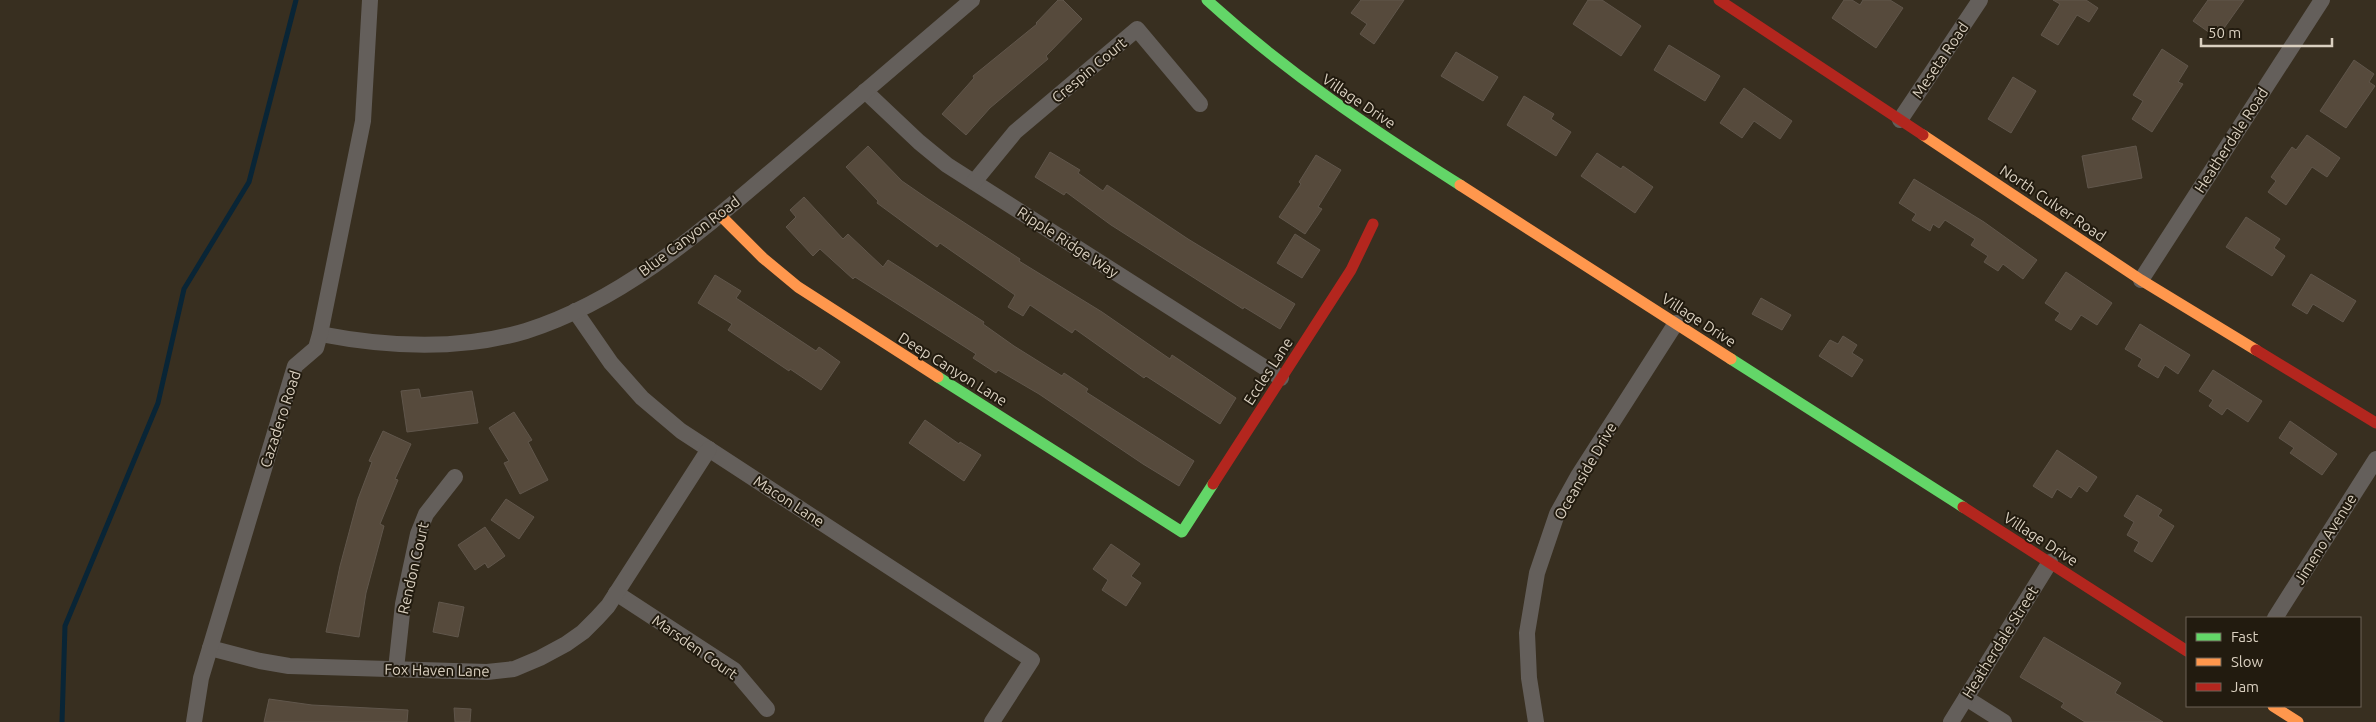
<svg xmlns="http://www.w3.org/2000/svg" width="2376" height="722" font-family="Ubuntu,sans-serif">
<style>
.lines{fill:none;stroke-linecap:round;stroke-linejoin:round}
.stream{stroke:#092536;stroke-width:5}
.building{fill:#564a3c;stroke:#60564b}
.street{stroke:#645f5b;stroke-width:16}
.fast{stroke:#63d668;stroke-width:11}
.slow{stroke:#ff974d;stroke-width:11}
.jam{stroke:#b3261e;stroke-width:11}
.labels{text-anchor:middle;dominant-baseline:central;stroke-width:4;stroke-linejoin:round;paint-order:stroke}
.street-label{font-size:15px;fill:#dad0c0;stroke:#221b0f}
</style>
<rect width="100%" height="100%" fill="#382f20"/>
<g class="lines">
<path class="stream" d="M62,722L65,626L158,403L184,289L249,182L296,0"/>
</g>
<g class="building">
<path d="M1058,0H1063L1082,19L1046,56L1048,59L990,108L966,135L942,114L974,78L973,76L1037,24L1036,23Z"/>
<path d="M1361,0H1404L1374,44L1360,34L1367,24L1351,13Z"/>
<path d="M1588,0H1602L1641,26L1621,56L1573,24Z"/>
<path d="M1844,0H1852L1860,5L1863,0H1890L1903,8L1876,48L1832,18Z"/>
<path d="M2053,0H2086L2098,8L2089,22L2077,15L2058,45L2041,35L2060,4Z"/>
<path d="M2208,0H2244L2217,38L2193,21Z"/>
<path d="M1669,45L1720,76L1705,101L1654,70Z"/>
<path d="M2162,49L2188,66L2178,82L2183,84L2152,132L2132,119L2143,101L2133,95Z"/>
<path d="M1456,52L1498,77L1483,101L1441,76Z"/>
<path d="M2354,60L2374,74L2369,82L2375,86L2346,128L2320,111Z"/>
<path d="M2013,77L2036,91L2011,133L1988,119Z"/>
<path d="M1744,88L1792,121L1780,139L1754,121L1742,138L1720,123Z"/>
<path d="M1524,96L1554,114L1551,119L1571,132L1556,156L1507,125Z"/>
<path d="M2307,135L2340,158L2327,177L2312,167L2286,205L2268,192L2276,181L2271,177L2292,147L2296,150Z"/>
<path d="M868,146L902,181L928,199L1020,259L1019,261L1102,312L1170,359L1172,355L1236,398L1220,424L1146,376L1144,378L1075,329L1072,333L1030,305L1023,316L1008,307L1015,295L940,243L937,247L877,203L878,201L846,167Z"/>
<path d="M2136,146L2142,178L2088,188L2082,156Z"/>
<path d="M1050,152L1080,170L1078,173L1103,191L1107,185L1188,239L1295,304L1280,329L1244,307L1243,309L1111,225L1066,192L1064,195L1035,177Z"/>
<path d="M1597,153L1621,169L1623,166L1653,187L1635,213L1581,176Z"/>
<path d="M1316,155L1341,170L1318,207L1322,209L1305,234L1279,217L1301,184L1299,182Z"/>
<path d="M1914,179L1984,222L2037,260L2023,279L2003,264L1998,271L1984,262L1988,256L1971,245L1975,239L1945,220L1939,228L1933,224L1930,231L1912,220L1916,214L1899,203Z"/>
<path d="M804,197L843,239L848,234L883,267L888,260L913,276L984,322L983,324L1014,346L1062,376L1064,373L1088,389L1086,392L1194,461L1179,486L1143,464L1039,394L998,370L996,373L973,358L976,354L907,310L855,277L853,279L820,249L813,256L786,227L796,217L790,210Z"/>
<path d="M2246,217L2280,239L2274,248L2285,256L2272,276L2226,247Z"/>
<path d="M1295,234L1320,250L1302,278L1277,263Z"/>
<path d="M2066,272L2112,303L2097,325L2081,315L2071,330L2055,320L2060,313L2045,303Z"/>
<path d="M2311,274L2356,301L2343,322L2313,304L2307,314L2292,305Z"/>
<path d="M715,275L741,291L736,298L816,351L819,347L840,362L821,390L790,369L789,371L728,330L732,324L698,303Z"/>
<path d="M1761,298L1791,315L1782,330L1752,314Z"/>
<path d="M2140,324L2190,355L2178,374L2165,365L2158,378L2138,366L2142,359L2125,349Z"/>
<path d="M1843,336L1857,345L1852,353L1863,360L1852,377L1819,356L1830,340L1838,344Z"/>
<path d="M2213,370L2262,401L2248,422L2227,408L2222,415L2209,406L2213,400L2199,391Z"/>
<path d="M419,389L421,398L472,391L478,423L407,432L401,391Z"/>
<path d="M514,412L532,440L528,442L548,480L520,494L504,463L509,461L489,428Z"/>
<path d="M925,420L959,444L960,442L981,455L964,481L909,443Z"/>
<path d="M2290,421L2337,454L2322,475L2290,453L2294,448L2279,438Z"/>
<path d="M383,431L411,444L395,479L398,480L380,524L384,526L366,593L359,637L326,632L340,566L358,499L372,462L369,461Z"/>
<path d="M2057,450L2097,477L2087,492L2079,486L2071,498L2057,489L2052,498L2033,486Z"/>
<path d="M2137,495L2162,510L2158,516L2174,526L2152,562L2134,551L2139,542L2127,535L2134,522L2124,516Z"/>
<path d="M506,499L534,517L519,539L491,520Z"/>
<path d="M485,527L505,556L488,568L485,563L475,570L458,545Z"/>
<path d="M1111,544L1140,564L1131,576L1141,583L1126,606L1102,590L1108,580L1093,569Z"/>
<path d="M439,602L464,607L458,637L433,632Z"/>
<path d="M2044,637L2121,683L2115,693L2163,722H2085L2061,707L2064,703L2020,677Z"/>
<path d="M269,699L312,705L408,710L407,722H264Z"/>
<path d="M454,708L471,709L470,722H455Z"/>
</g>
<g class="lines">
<g class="street">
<path d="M865,91L919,142L947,165L1281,378"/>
<path d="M1900,120L1980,0"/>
<path d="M974,182L1015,132L1137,29L1200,104"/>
<path d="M2141,280L2322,0"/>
<path d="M575,311L611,363L642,398L681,431L1032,660L992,722"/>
<path d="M320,334C387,347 459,351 526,331C627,299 708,225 787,158C849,105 910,53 972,0"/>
<path d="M616,593L734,670L767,709"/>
<path d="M2275,618L2376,459"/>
<path d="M210,648L260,661L289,666L487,672L514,669L540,658L566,644L583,632L597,618L608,606L709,449"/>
<path d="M396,669L403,604L418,534L426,514L455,477"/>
<path d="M1966,698L2004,722"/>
<path d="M194,722L201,678L295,366L316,348L320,334L363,121L370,0"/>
<path d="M1536,722L1529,678L1527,633L1537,573L1557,514L1578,476L1676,323"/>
<path d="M1951,722L2050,562"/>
</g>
<g class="fast">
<path d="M1207,0C1286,72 1370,128 1460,185"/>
<path d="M1731,359L1963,507"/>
<path d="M938,377L1182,532L1213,484"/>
</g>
<g class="slow">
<path d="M1923,135L2141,280L2256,350"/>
<path d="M1460,185L1731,359"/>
<path d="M720,215L763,258L798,287L938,377"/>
<path d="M2273,706L2298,722"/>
</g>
<g class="jam">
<path d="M1719,0L1923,135"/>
<path d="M2256,350L2376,423"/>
<path d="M1213,484L1351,270L1373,224"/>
<path d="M1963,507L2187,651"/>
</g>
</g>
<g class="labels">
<g class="street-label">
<text transform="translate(1940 60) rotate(-56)">Meseta Road</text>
<text transform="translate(1089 70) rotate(-40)">Crespin Court</text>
<text transform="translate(1359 101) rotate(34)">Village Drive</text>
<text transform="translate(2231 140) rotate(-57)">Heatherdale Road</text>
<text transform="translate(2053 203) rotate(34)">North Culver Road</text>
<text transform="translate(689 236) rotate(-37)">Blue Canyon Road</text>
<text transform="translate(1068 242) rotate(33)">Ripple Ridge Way</text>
<text transform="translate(1699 320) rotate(33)">Village Drive</text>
<text transform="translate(953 369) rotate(32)">Deep Canyon Lane</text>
<text transform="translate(1268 371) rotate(-57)">Eccles Lane</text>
<text transform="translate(280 419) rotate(-72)">Cazadero Road</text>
<text transform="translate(1585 471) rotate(-60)">Oceanside Drive</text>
<text transform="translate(789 501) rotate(33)">Macon Lane</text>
<text transform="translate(2041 539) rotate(33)">Village Drive</text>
<text transform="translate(2325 539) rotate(-58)">Jimeno Avenue</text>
<text transform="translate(413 568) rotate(-77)">Rendon Court</text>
<text transform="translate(2000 642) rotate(-58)">Heatherdale Street</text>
<text transform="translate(695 647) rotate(35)">Marsden Court</text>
<text transform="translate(437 670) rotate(1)">Fox Haven Lane</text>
</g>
</g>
<rect x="2186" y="617" width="175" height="90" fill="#221b0f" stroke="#6c6356"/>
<rect x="2196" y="633" width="25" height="8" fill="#63d668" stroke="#6c6356"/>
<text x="2231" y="642" font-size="15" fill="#dad0c0">Fast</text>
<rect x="2196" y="658" width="25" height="8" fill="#ff974d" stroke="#6c6356"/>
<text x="2231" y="667" font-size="15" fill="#dad0c0">Slow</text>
<rect x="2196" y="683" width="25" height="8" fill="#b3261e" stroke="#6c6356"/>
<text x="2231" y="692" font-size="15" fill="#dad0c0">Jam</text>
<path d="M2201 38v8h131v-8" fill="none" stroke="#dad0c0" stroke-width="2.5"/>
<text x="2208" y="38" font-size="15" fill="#dad0c0" stroke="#221b0f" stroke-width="4" paint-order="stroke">50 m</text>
</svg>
